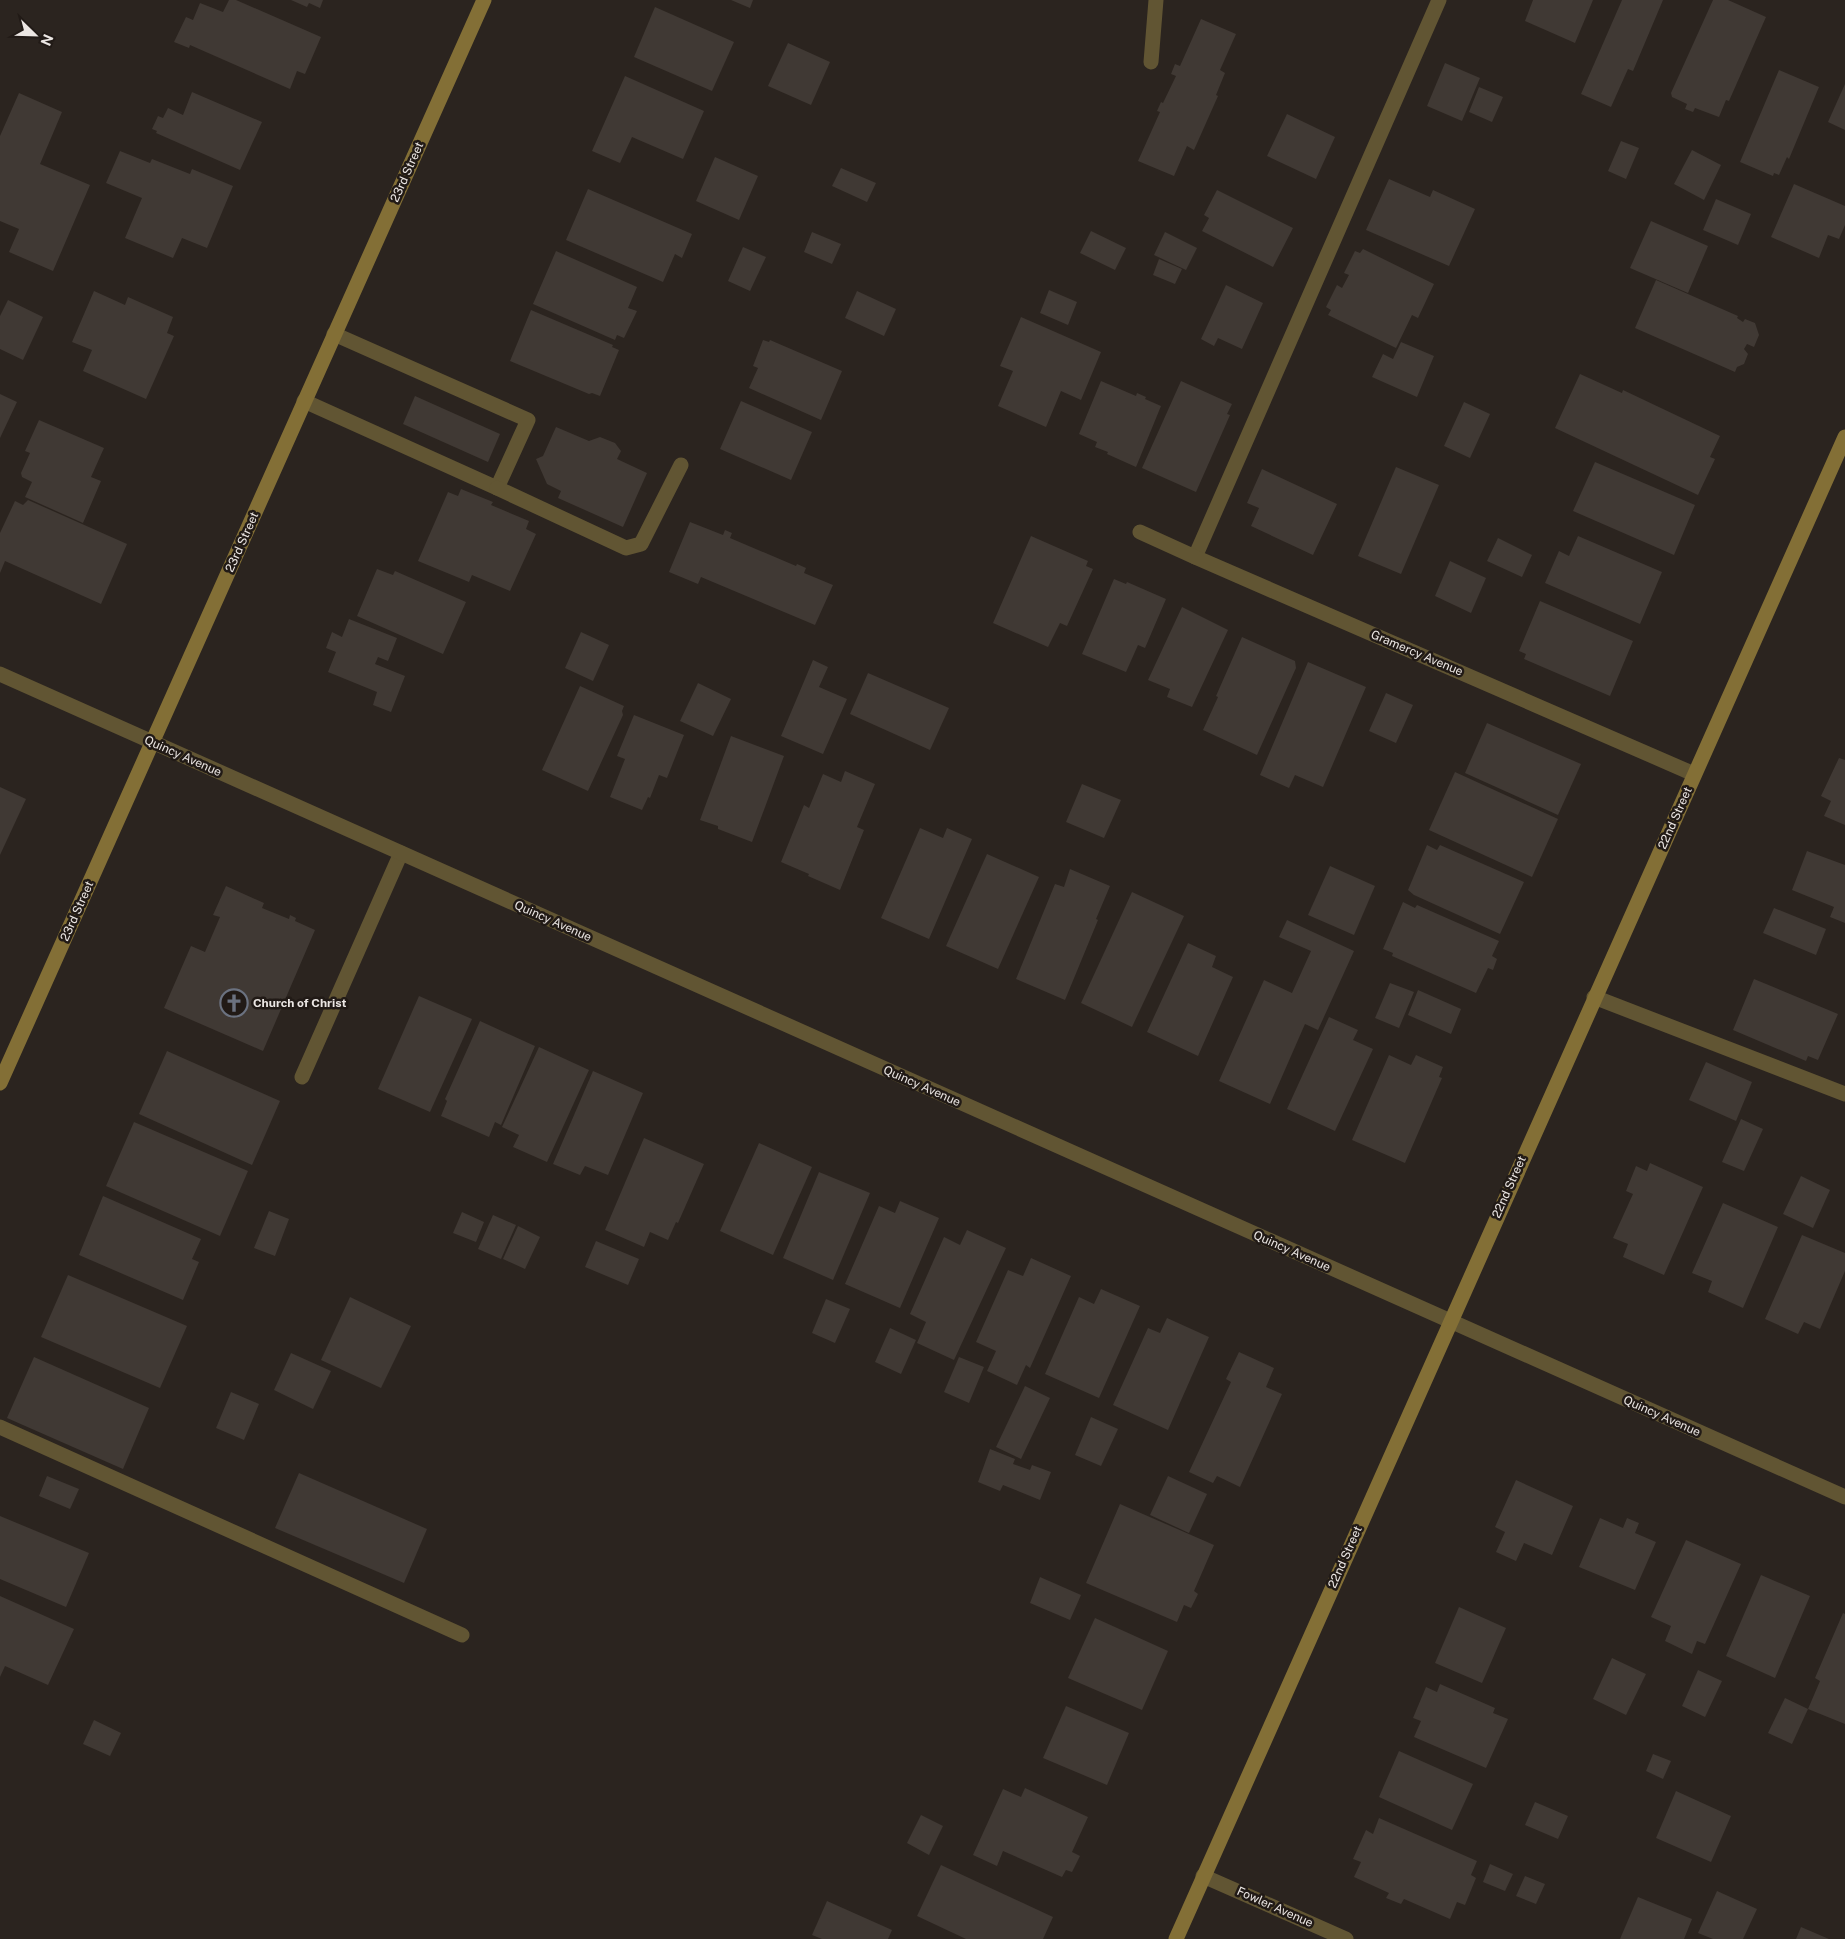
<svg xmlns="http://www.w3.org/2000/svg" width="1845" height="1939" font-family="'Public Sans',sans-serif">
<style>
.building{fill:#403934}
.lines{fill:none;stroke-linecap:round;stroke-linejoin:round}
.lane{stroke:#615533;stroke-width:15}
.street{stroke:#615533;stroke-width:15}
.secondary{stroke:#836f36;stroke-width:15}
.labels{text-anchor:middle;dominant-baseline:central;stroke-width:5;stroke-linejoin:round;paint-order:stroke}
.street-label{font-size:12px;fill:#ebe6e3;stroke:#211a16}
.poi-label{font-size:12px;font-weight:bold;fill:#ebe6e3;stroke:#211a16;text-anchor:start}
</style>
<rect width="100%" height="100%" fill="#2b241f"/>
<g class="building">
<path d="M229,0H236L321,37L305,74L297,71L290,89L190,45L189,48L174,42L186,17L193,20L200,3L223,12Z"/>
<path d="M291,0H323L320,8L309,3L307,7Z"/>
<path d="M731,0H753L750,8Z"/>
<path d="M1533,0H1593L1575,43L1525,21Z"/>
<path d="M1622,0H1663L1633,71L1628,69L1611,107L1581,94Z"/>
<path d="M1713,0H1728L1766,17L1729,101L1726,100L1719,117L1695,108L1693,112L1685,109L1687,104L1672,97L1671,93Z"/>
<path d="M655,7L734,42L712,91L634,57Z"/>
<path d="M1201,19L1236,34L1220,70L1225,73L1216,95L1218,96L1194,150L1187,146L1174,176L1138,161L1160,112L1157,111L1161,102L1163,103L1176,76L1171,74L1175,64L1180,66Z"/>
<path d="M788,43L830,62L811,105L768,86Z"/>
<path d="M1445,63L1480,78L1462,121L1427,106Z"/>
<path d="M1779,70L1819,87L1789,159L1787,157L1779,175L1774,173L1773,176L1740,162Z"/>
<path d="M625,76L704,111L683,159L632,137L620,163L592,151Z"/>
<path d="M1845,84V130L1828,122Z"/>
<path d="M1479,87L1503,97L1492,122L1469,112Z"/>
<path d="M192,92L262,122L240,170L156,133L157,131L152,129L158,116L163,118L168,108L183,115Z"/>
<path d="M19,93L62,112L40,164L90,185L53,271L9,252L19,229L0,221V136Z"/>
<path d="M1287,114L1335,137L1316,179L1267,156Z"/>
<path d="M1621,141L1639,148L1626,179L1608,171Z"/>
<path d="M1692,150L1721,165L1704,200L1674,184Z"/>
<path d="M120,151L150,163L152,159L190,174L192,169L233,186L207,248L182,238L173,258L125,238L142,198L106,183Z"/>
<path d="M715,157L758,176L739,220L696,201Z"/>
<path d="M841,168L876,183L867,202L832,186Z"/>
<path d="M1389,179L1430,197L1433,190L1475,209L1449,266L1366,230Z"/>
<path d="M1794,184L1845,206V225L1839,239L1828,235L1819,258L1771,237Z"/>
<path d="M588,189L692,234L682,258L675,254L663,282L566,240Z"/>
<path d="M1217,190L1293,228L1273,267L1202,231L1209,218L1204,215Z"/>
<path d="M1716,199L1751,214L1738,245L1703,230Z"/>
<path d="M1651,221L1708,246L1688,293L1630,268Z"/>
<path d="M1091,231L1126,248L1115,270L1080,253Z"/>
<path d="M812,232L841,244L832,264L804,252Z"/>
<path d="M1165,232L1197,248L1186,270L1154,255Z"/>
<path d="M743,247L766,257L750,291L728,281Z"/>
<path d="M1363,249L1434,284L1418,318L1412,315L1396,348L1328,315L1331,310L1326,307L1337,285L1342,288L1349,275L1344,273L1355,251L1360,253Z"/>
<path d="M556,251L637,287L628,308L637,311L624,338L617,335L615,340L533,304Z"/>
<path d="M1159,259L1182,269L1175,284L1153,275Z"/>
<path d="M1656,280L1738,316L1737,318L1743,322L1745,319L1755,323L1759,335L1754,347L1747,344L1744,349L1748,354L1744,364L1737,367L1735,372L1635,328Z"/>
<path d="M1226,285L1263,303L1242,349L1218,338L1214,346L1201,339Z"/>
<path d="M1049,290L1077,302L1068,325L1040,313Z"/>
<path d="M94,291L125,305L128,297L173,317L167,333L174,336L146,399L83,371L92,350L72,342Z"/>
<path d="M857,291L896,309L884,336L845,318Z"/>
<path d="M8,300L43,317L23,360L0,349V316Z"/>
<path d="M531,310L613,345L612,347L619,350L600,396L592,393L589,394L510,361Z"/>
<path d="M1021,317L1101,352L1081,400L1061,391L1046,427L998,406L1013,371L1000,366Z"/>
<path d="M763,340L769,342L770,340L842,371L821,420L749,388L758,368L753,366Z"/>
<path d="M1401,342L1434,356L1417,397L1372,377L1383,354L1393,359Z"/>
<path d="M1580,374L1622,393L1623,390L1720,436L1710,457L1715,459L1698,495L1555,428Z"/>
<path d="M1101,381L1136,396L1137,393L1146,397L1145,399L1161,406L1136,467L1107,454L1108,452L1095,447L1097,442L1079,434Z"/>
<path d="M1181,381L1232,404L1227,414L1230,415L1196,492L1142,468Z"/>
<path d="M0,394L17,402L0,438Z"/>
<path d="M415,396L500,434L488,462L403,424Z"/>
<path d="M741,401L812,432L791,480L720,449Z"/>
<path d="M1464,402L1490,414L1470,458L1444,446Z"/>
<path d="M39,420L104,448L91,477L101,481L83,523L25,497L32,482L22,477L21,473L30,453L25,451Z"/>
<path d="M556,427L589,441L600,437L615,443L621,451L617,459L647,473L623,527L558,498L561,491L547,484L536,459L543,456Z"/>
<path d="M1595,462L1695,505L1674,555L1573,511Z"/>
<path d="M1396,467L1439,485L1401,574L1358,556Z"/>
<path d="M1262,469L1337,504L1313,555L1251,526L1259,508L1247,503Z"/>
<path d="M461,489L493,502L491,505L529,521L526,529L536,534L510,591L472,575L469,582L418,561L448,492L458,496Z"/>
<path d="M28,500L127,544L101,604L5,561L0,573V533L15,501L23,505Z"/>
<path d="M690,522L723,535L725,530L732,533L730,538L796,566L797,564L806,568L804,573L833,585L815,625L701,577L698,584L669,572Z"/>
<path d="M1031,536L1088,561L1086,566L1093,569L1067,626L1060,623L1048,647L993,623Z"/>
<path d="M1578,536L1662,572L1640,624L1545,583L1559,551L1569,556Z"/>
<path d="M1498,538L1532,555L1522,577L1487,561Z"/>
<path d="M1450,561L1486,578L1471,613L1435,596Z"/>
<path d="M377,569L393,575L395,571L466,602L443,654L357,616Z"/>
<path d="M1114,579L1126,584L1127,582L1166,599L1145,648L1138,645L1126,672L1082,654Z"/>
<path d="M1540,601L1633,641L1610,696L1524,659L1526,654L1519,651Z"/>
<path d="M1182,607L1228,630L1192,707L1167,697L1170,689L1148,680Z"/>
<path d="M349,619L397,638L388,661L378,657L375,664L405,676L391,712L373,705L377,692L328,672L336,652L326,648L332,632L342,637Z"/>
<path d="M581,632L609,645L593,681L565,668Z"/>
<path d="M1242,637L1295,661L1296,668L1257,755L1203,730L1218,697L1216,696Z"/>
<path d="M813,660L828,667L819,687L847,699L823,754L781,736Z"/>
<path d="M1308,662L1366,687L1323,787L1295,775L1289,788L1260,775Z"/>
<path d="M868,673L949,708L930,750L850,714Z"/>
<path d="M698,683L731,699L713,736L680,721Z"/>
<path d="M580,686L624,706L622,711L623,715L588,791L542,770Z"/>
<path d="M1386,693L1413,705L1396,743L1369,731Z"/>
<path d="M634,715L684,735L667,778L659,775L650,798L648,797L642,810L610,797L625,759L617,756Z"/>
<path d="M1487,723L1581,764L1558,815L1465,773Z"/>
<path d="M731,736L784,756L752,842L718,829V826L700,820Z"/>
<path d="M1839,758L1845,760V825L1824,816L1831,801L1821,796Z"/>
<path d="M845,771L875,784L857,827L864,830L840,890L808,876L809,874L781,862L804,805L809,808L823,774L841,782Z"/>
<path d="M1455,772L1558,819L1532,877L1429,830Z"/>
<path d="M1082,784L1121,800L1104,838L1066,822Z"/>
<path d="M0,787L26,799L0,855Z"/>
<path d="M920,828L943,838L947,828L972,839L929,939L881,918Z"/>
<path d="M1427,845L1437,850L1440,845L1524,882L1500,934L1414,895L1408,890Z"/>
<path d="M1807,851L1845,865V923L1830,917L1834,907L1792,890Z"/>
<path d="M987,854L1039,877L998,969L946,946Z"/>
<path d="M1330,866L1375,886L1354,935L1308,915Z"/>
<path d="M1070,869L1110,886L1096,919L1098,920L1065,1000L1016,979L1055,884L1064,887Z"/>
<path d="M226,886L264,903L262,908L289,919L290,915L296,918L295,921L315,930L263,1051L164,1008L191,946L205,952L220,917L213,915Z"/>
<path d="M1132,892L1184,916L1132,1027L1081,1003Z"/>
<path d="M1403,902L1415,908L1417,905L1499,941L1492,956L1497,959L1493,970L1488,968L1476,993L1392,956L1393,953L1383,949Z"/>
<path d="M1774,908L1826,929L1816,955L1763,933Z"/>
<path d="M1287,920L1354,951L1318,1030L1305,1024L1270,1104L1219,1081L1264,980L1292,993L1311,951L1279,937Z"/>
<path d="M1188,943L1216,956L1212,967L1233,977L1198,1056L1147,1032Z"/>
<path d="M1754,979L1838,1014L1818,1060L1808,1056L1806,1061L1733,1030Z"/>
<path d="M1390,983L1414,992L1399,1028L1375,1018Z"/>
<path d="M1418,990L1461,1009L1451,1034L1408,1015Z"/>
<path d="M419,996L472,1019L430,1112L378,1089Z"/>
<path d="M1329,1017L1358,1030L1353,1040L1373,1049L1335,1131L1287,1109Z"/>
<path d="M480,1021L535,1046L501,1125L495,1122L489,1137L441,1116L447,1101L445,1099Z"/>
<path d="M539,1047L589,1070L547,1162L513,1147L519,1135L502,1127Z"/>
<path d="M167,1051L280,1101L252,1165L139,1114Z"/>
<path d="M1389,1055L1411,1065L1416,1055L1443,1067L1439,1077L1442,1078L1405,1163L1352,1140Z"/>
<path d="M1706,1062L1752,1082L1736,1121L1689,1100Z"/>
<path d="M593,1071L643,1093L608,1175L585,1166L580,1175L553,1164Z"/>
<path d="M1741,1119L1763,1129L1744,1171L1722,1162Z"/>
<path d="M134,1122L248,1171L220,1236L106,1186Z"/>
<path d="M644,1138L704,1164L678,1223L676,1222L668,1240L650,1232L644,1247L605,1230Z"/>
<path d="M759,1143L812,1167L773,1255L720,1231Z"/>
<path d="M1650,1163L1703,1187L1664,1275L1623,1257L1628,1244L1613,1238L1633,1194L1626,1191L1636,1166L1647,1171Z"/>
<path d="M819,1172L870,1193L833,1280L783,1258Z"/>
<path d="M1801,1176L1830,1190L1813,1228L1783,1214Z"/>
<path d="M103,1196L201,1239L192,1259L199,1262L183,1300L79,1255Z"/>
<path d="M900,1201L939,1218L900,1308L845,1284L879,1206L895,1213Z"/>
<path d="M1723,1203L1778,1227L1743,1308L1708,1292L1712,1281L1692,1273Z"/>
<path d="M269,1211L289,1219L275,1256L254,1248Z"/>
<path d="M462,1212L484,1222L476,1242L453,1233Z"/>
<path d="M493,1215L516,1225L501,1259L478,1249Z"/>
<path d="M518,1226L540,1237L525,1269L503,1259Z"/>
<path d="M967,1230L1006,1248L954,1360L917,1343L926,1322L910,1314L944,1237L960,1245Z"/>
<path d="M1802,1235L1845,1253V1271L1820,1329L1804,1322L1798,1334L1765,1319Z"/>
<path d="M596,1241L639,1259L628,1285L585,1267Z"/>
<path d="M1031,1258L1071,1276L1030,1368L1026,1365L1017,1385L987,1371L996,1351L976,1342L1008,1270L1023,1276Z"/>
<path d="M68,1275L187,1326L160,1388L41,1337Z"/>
<path d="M1101,1289L1140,1306L1099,1398L1045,1374L1079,1297L1094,1304Z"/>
<path d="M350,1297L411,1326L381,1388L321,1360Z"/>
<path d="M826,1299L850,1309L835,1343L812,1333Z"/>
<path d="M1167,1318L1209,1337L1168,1430L1113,1405L1148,1328L1160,1333Z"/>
<path d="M890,1328L916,1340L901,1374L875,1362Z"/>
<path d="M1239,1352L1274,1368L1266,1387L1282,1394L1240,1487L1217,1476L1213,1483L1189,1472L1231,1382L1226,1379Z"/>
<path d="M291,1353L331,1371L313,1409L274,1390Z"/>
<path d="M34,1357L149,1408L123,1469L7,1418Z"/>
<path d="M959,1357L984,1367L969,1403L944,1392Z"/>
<path d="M1025,1386L1050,1398L1021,1459L996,1447Z"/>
<path d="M231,1392L259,1404L244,1440L216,1428Z"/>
<path d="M1091,1417L1118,1429L1101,1466L1075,1455Z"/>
<path d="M990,1449L1015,1459L1013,1464L1030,1470L1032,1465L1051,1472L1040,1500L1003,1485L1000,1491L978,1482Z"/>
<path d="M299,1473L427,1529L404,1583L275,1528Z"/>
<path d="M47,1476L79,1489L70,1509L39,1496Z"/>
<path d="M1168,1476L1207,1494L1189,1533L1150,1515Z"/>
<path d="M1516,1480L1573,1506L1552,1555L1524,1543L1516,1561L1496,1552L1505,1532L1495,1527Z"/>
<path d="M1120,1504L1214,1545L1194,1591L1198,1594L1191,1608L1184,1605L1177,1622L1086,1583Z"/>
<path d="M0,1516L89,1553L66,1607L0,1579Z"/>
<path d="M1600,1518L1623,1528L1627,1518L1639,1523L1635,1533L1656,1542L1635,1590L1579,1567Z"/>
<path d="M1686,1540L1741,1564L1705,1644L1697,1641L1692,1654L1665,1641L1671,1626L1651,1617Z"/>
<path d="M1761,1575L1810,1596L1775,1678L1726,1656Z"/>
<path d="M1040,1577L1081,1595L1070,1620L1030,1603Z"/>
<path d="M0,1596L74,1629L48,1685L5,1666L0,1677Z"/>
<path d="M1459,1607L1506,1628L1482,1683L1435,1663Z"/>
<path d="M1843,1613L1845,1614V1724L1808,1709L1820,1681L1815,1678Z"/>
<path d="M1095,1618L1168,1651L1142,1710L1068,1678Z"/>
<path d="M1612,1658L1646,1674L1626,1715L1593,1699Z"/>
<path d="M1698,1670L1722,1681L1705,1717L1682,1706Z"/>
<path d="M1440,1684L1495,1708L1493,1713L1508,1719L1486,1768L1414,1737L1421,1721L1413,1718L1426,1687L1437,1692Z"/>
<path d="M1785,1698L1808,1709L1792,1744L1768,1733Z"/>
<path d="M1066,1706L1129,1733L1107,1785L1043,1758Z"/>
<path d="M94,1720L121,1733L110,1756L83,1744Z"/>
<path d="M1399,1751L1473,1784L1452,1830L1379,1797Z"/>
<path d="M1653,1754L1671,1761L1663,1779L1646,1771Z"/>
<path d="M1025,1788L1088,1817L1072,1852L1080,1856L1072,1872L1066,1870L1062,1877L1003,1851L997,1866L973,1855L1003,1789L1021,1797Z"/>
<path d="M1676,1791L1731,1816L1711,1862L1656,1838Z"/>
<path d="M1535,1802L1568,1816L1558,1839L1525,1825Z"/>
<path d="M921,1815L943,1826L929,1855L907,1843Z"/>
<path d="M1379,1818L1477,1861L1471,1875L1476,1878L1465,1905L1457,1902L1450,1919L1404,1899L1401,1904L1386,1898L1389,1893L1354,1877L1361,1862L1353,1859L1366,1830L1373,1834Z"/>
<path d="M1490,1864L1513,1874L1505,1891L1483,1882Z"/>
<path d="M941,1865L1053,1917L1043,1939H966L917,1916Z"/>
<path d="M1525,1876L1545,1884L1536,1904L1516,1896Z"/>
<path d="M1717,1891L1757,1909L1743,1939H1713L1698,1933Z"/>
<path d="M1638,1897L1692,1919L1684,1939H1620Z"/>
<path d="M827,1901L892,1930L888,1939H822L812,1935Z"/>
<path d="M1801,1927L1829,1939H1796Z"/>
</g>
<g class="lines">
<g class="lane">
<path d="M1151,62L1156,0"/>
<path d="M304,401L497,488L528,420L334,334"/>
<path d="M497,488L626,548L641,544L681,465"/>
<path d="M1195,557L1439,0"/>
<path d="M1594,997L1845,1094"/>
<path d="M302,1077L401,853"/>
<path d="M0,1427L462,1635"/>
</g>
<g class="street">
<path d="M1140,532L1195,557L1694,774"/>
<path d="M0,674L1845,1497"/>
<path d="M1203,1876L1346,1939"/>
</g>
<g class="secondary">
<path d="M0,1083L484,0"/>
<path d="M1176,1939L1845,437"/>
</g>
</g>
<defs>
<g id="church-ring" transform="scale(1.4375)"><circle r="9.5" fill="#211a16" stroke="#6b7280" stroke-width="1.5"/><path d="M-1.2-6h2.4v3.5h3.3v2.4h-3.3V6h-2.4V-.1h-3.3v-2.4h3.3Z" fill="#6b7280"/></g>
</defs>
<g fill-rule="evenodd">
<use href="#church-ring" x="234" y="1003"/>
</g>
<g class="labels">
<g class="street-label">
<text transform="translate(407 172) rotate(-66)">23rd Street</text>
<text transform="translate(242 542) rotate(-66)">23rd Street</text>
<text transform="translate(1417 653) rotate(23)">Gramercy Avenue</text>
<text transform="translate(183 756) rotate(24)">Quincy Avenue</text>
<text transform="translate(1675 818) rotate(-66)">22nd Street</text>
<text transform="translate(77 911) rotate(-66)">23rd Street</text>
<text transform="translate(553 921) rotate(24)">Quincy Avenue</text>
<text transform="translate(922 1086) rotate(24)">Quincy Avenue</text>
<text transform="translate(1509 1187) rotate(-66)">22nd Street</text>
<text transform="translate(1292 1251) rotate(24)">Quincy Avenue</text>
<text transform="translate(1662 1416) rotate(24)">Quincy Avenue</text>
<text transform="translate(1345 1557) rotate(-66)">22nd Street</text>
<text transform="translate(1275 1907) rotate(24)">Fowler Avenue</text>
</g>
<g class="poi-label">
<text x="253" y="1003">Church of Christ</text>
</g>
</g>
<g transform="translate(35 35) rotate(113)" stroke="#211a16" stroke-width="4" paint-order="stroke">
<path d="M0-4L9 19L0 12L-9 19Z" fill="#ebe6e3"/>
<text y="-8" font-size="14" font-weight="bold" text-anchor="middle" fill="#ebe6e3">N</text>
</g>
</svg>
